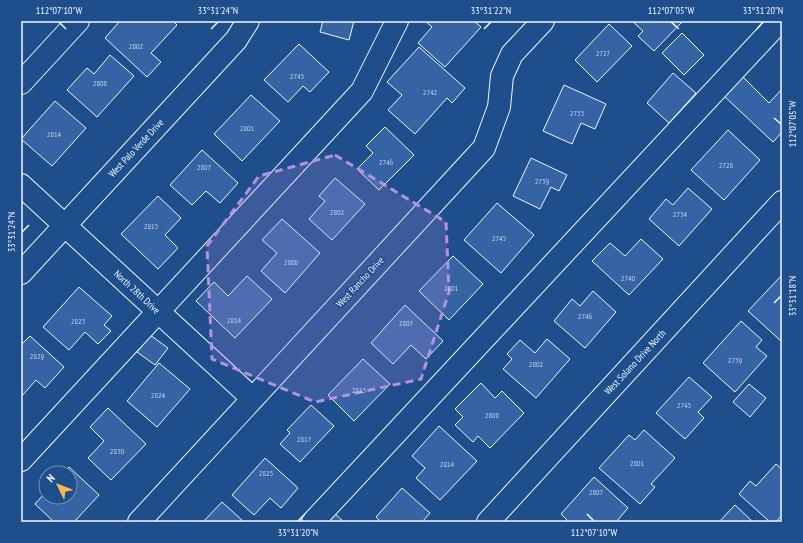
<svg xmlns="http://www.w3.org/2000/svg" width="803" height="543" font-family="'PT Sans Narrow',sans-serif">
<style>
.building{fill:#3563a3;stroke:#f2f6ff}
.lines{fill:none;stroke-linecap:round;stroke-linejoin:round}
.minor-casing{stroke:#f2f6ff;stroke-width:24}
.minor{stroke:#1f4e8c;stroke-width:22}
.marked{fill:#b691df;fill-opacity:0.2;stroke:#b691df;stroke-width:3;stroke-dasharray:8 5;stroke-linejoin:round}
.ticks{fill:none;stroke:#f2f6ff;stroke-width:1.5}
.labels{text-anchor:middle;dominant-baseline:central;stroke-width:3;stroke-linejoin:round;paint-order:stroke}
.number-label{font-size:8px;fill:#c3d1e8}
.street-label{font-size:10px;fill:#f2f6ff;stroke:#1f4e8c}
.neatline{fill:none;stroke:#f2f6ff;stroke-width:1.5}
.ticks-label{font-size:10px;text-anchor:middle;fill:#f2f6ff}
</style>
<rect width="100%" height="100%" fill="#1f4e8c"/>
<g class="building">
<path d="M120,21H173L177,25L151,53L161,62L147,77L105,38Z"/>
<path d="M323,21H354L349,40L320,32Z"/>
<path d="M425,21H474L481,27L445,67L418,43L432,27Z"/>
<path d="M632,21H683L654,51L638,36L643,31Z"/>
<path d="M609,24L632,46L597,82L575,60Z"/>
<path d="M682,33L704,55L684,75L662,53Z"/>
<path d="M299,44L329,72L310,92L303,86L288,102L264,80Z"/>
<path d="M419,47L465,88L452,103L447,98L415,134L388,110L402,95L387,82Z"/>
<path d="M110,55L134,76L97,117L67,90L87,68L94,74Z"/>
<path d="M673,73L696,93L669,123L647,103Z"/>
<path d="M742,76L769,103L782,89V132L773,142L724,96Z"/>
<path d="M564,85L606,104L595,129L581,123L572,144L543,131Z"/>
<path d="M251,95L280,121L242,161L214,134Z"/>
<path d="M55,101L86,128L52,166L21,139Z"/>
<path d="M385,127L414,155L379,190L357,169L373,153L366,146Z"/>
<path d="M728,130L760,160L724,200L691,170Z"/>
<path d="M202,150L238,183L220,203L206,191L192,205L170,185Z"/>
<path d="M531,158L567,175L559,191L551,187L540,209L513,196Z"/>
<path d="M335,178L365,204L332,240L309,219L325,201L319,196Z"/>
<path d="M688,188L712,209L679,246L649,219L666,199L673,205Z"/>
<path d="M158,196L181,218L165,235L178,248L158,269L121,234Z"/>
<path d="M497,203L534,235L501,273L464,240Z"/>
<path d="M282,219L320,253L285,293L261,271L277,253L262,240Z"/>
<path d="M641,239L663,259L629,295L592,261L610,243L625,256Z"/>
<path d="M453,256L483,284L449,320L419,291Z"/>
<path d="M782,275V340L781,341L748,311Z"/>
<path d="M247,276L272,299L235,338L196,301L214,282L228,296Z"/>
<path d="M79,287L112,316L104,325L111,331L98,344L85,332L69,350L43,327Z"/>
<path d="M593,291L616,312L585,348L554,321L572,299L580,306Z"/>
<path d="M405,305L443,341L426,359L411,345L393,364L371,343Z"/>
<path d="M741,321L762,340L756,347L767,356L735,392L703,363Z"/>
<path d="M150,335L168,348L155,365L137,352Z"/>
<path d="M30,336L64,367L45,388L36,380L21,397V345Z"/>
<path d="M547,339L570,359L536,398L503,369L512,359L507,354L520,340L535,353Z"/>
<path d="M363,359L390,384L354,421L328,395Z"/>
<path d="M159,363L190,389L157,427L127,401Z"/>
<path d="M689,377L712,397L698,412L704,418L685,439L656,413Z"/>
<path d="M481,383L495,398L502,391L524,413L490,448L478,436L473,442L455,425L463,417L455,409Z"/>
<path d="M749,384L766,398L750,417L733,402Z"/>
<path d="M311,405L334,426L300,462L280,444L290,433L287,430Z"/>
<path d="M108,408L146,444L111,480L88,458L104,441L90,427Z"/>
<path d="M439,426L477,461L440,500L416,478L425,468L412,456Z"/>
<path d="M644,430L675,458L651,484L655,487L640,504L599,468L629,435L635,440Z"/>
<path d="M265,458L298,488L281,508L270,498L254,515L232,495Z"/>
<path d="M776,464L782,469V515L776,522H770L739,494L750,481L756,486Z"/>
<path d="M69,467L99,495L74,522H54L35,504L46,492V497H70V473H63Z"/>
<path d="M594,477L628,508L616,522H569L561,514Z"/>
<path d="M402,488L430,513L422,522H381L376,517Z"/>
<path d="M222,502L244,522H203Z"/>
<path d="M735,505L753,522H719Z"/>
<path d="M334,513L344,522H325Z"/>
</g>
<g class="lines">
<g class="minor-casing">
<g id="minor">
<path d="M21,83L78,21"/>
<path d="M21,185L252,398"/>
<path d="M21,273L236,40L248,21"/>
<path d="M21,460L362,91L397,21"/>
<path d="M139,522L484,148L499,107L502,76L512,54L543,21"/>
<path d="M313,522L780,21"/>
<path d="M488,522L782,202"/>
</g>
</g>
<use href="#minor" class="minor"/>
</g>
<path class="marked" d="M335,155L446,222L449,292L421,379L315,402L212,359L207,246L259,176Z"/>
<path class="ticks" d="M59,22L66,29M671,22L679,29M211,29L218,22M484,29L491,22M757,29L763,22M774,118L781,124M22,232L29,225M774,303L781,296M587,514L594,521M298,521L305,514"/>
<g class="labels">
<g class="number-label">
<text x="136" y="46">2802</text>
<text x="603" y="53">2727</text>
<text x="297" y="76">2745</text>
<text x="100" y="83">2808</text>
<text x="430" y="92">2742</text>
<text x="577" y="113">2733</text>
<text x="247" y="128">2801</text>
<text x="54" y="134">2814</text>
<text x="386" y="162">2746</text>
<text x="726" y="165">2728</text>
<text x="204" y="167">2807</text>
<text x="542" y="181">2739</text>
<text x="337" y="212">2802</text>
<text x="680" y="214">2734</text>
<text x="151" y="226">2813</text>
<text x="499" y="238">2745</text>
<text x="291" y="262">2808</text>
<text x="628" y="278">2740</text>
<text x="451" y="288">2801</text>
<text x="585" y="316">2746</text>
<text x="234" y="320">2814</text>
<text x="78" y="321">2823</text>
<text x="406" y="323">2807</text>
<text x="37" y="356">2829</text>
<text x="735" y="360">2739</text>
<text x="536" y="364">2802</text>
<text x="359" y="390">2813</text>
<text x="158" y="395">2824</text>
<text x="684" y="405">2745</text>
<text x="492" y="415">2808</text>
<text x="304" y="439">2817</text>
<text x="117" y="451">2830</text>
<text x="637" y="463">2801</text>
<text x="447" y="464">2814</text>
<text x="266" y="473">2823</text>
<text x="596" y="492">2807</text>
</g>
<g class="street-label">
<text transform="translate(136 148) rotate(-47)">West Palo Verde Drive</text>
<text transform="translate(360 282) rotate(-47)">West Rancho Drive</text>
<text transform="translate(137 292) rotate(43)">North 28th Drive</text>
<text transform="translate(635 362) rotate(-47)">West Solano Drive North</text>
</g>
</g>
<rect width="803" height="543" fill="none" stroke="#1f4e8c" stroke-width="44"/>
<g transform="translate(58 485) rotate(313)"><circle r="19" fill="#1f4e8c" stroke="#7391ba"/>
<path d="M0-3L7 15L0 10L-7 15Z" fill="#ffb74d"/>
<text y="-6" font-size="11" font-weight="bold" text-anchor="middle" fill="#f2f6ff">N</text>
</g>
<rect x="22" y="22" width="759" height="499" class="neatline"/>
<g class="ticks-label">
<text x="59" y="14">112°07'10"W</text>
<text x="218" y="14">33°31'24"N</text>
<text x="491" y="14">33°31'22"N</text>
<text x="671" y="14">112°07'05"W</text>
<text x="763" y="14">33°31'20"N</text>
<text transform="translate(792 124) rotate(-90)" y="4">112°07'05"W</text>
<text transform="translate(11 232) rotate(-90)" y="4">33°31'24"N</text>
<text transform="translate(792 296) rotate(-90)" y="4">33°31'18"N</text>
<text x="298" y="536">33°31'20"N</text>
<text x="594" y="536">112°07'10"W</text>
</g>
</svg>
